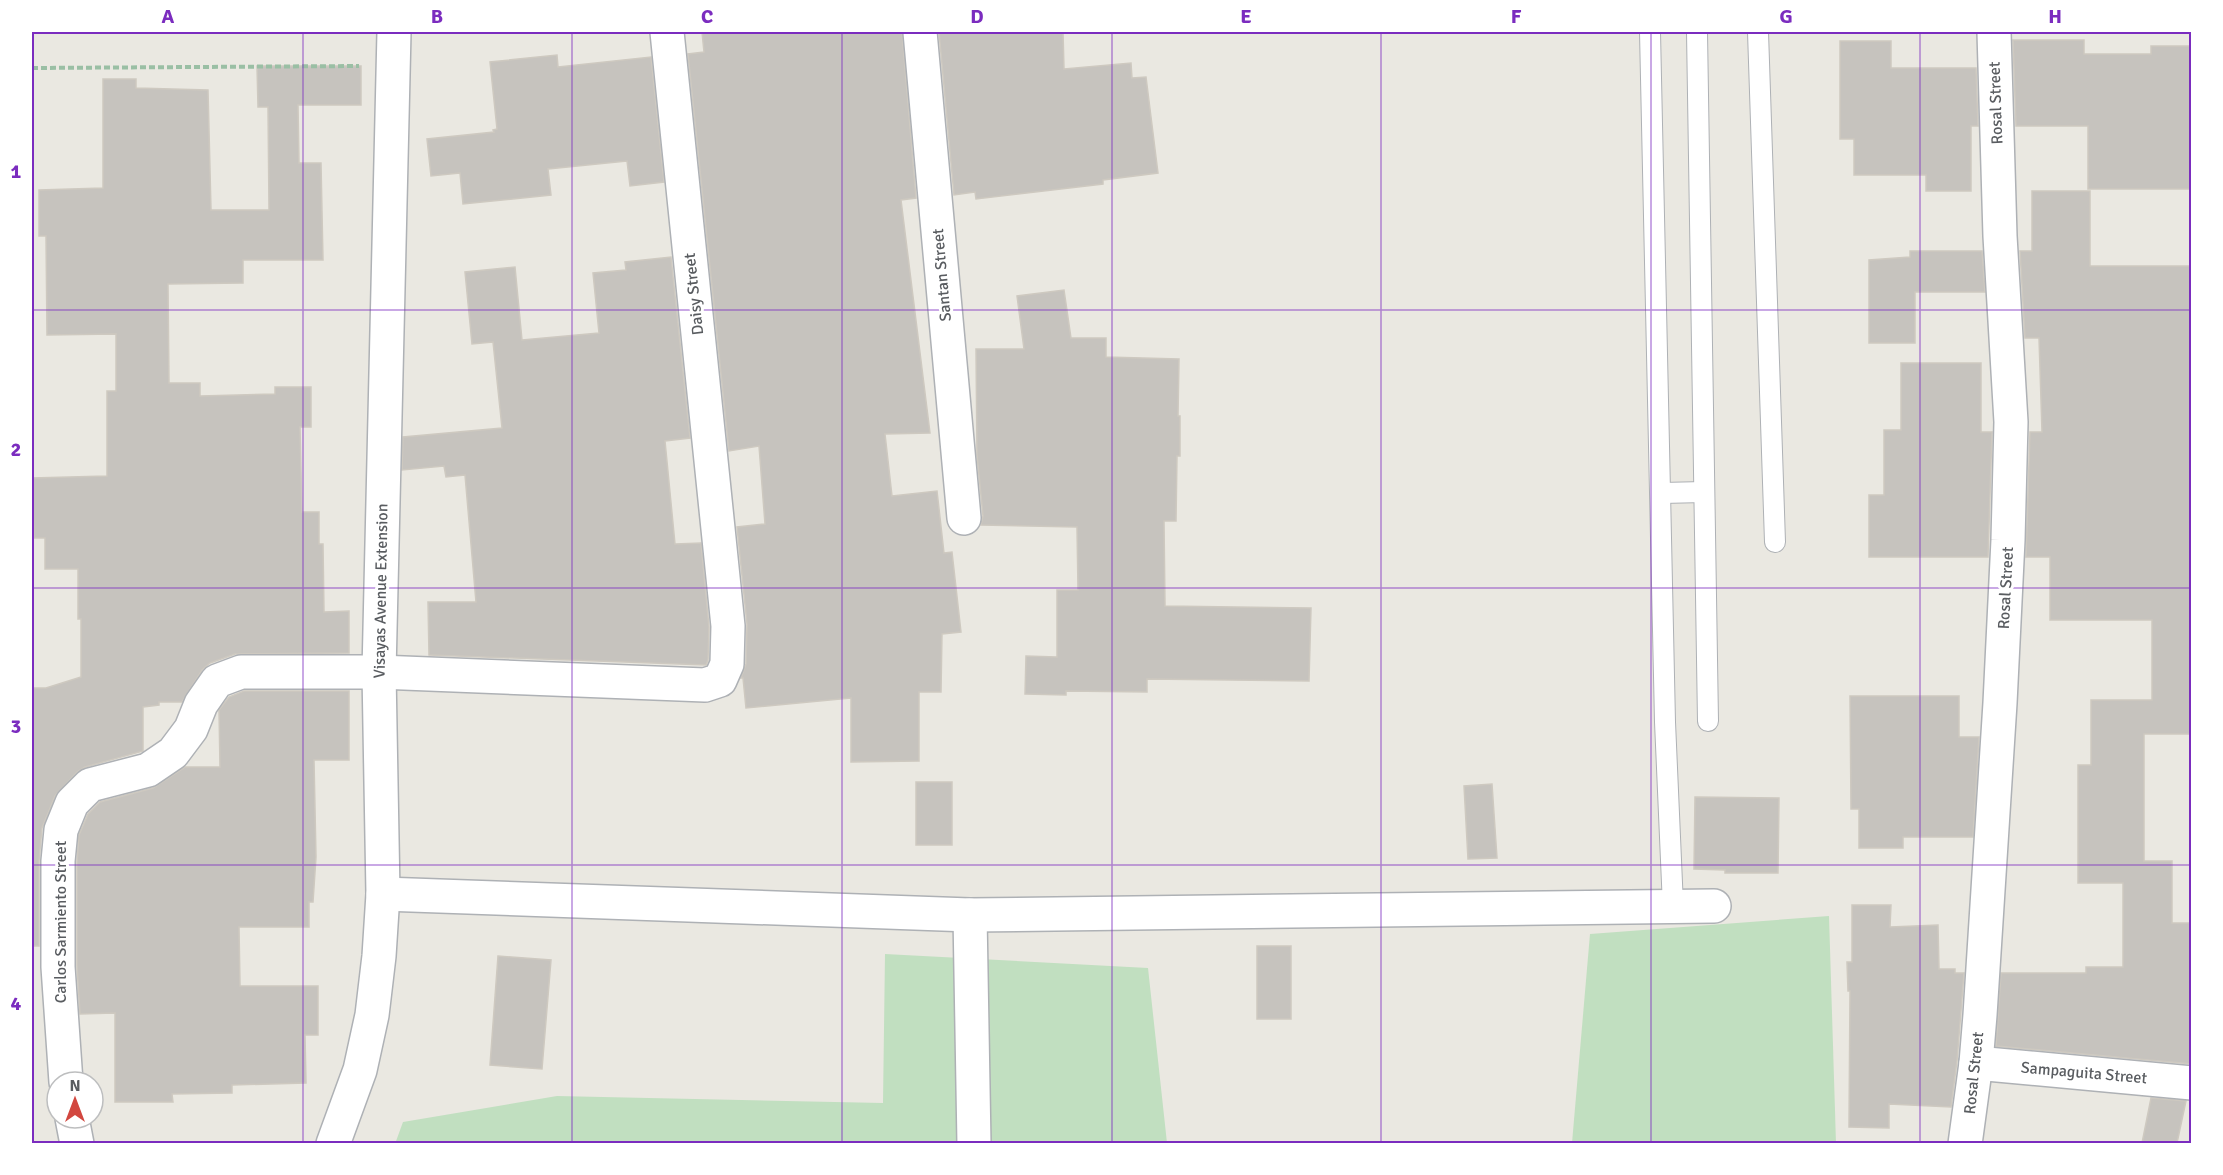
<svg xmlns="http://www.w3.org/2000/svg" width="2223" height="1175" font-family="Signika,sans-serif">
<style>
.green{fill:#c1dfc0}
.building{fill:#c6c3be;stroke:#cec9c0;stroke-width:1.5}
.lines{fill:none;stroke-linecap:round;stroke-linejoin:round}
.service-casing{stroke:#aeb1b5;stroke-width:22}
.minor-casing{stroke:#aeb1b5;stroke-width:36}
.path{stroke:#9abfa4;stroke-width:4;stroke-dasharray:6 3;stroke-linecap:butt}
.service{stroke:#fff;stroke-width:20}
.minor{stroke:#fff;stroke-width:33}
.grid{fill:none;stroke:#7b2cbf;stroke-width:1.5;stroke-opacity:0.55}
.labels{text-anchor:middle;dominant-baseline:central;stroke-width:6;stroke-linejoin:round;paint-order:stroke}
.street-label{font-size:16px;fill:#595c60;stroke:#fff}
.neatline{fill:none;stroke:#7b2cbf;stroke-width:2}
.grid-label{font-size:20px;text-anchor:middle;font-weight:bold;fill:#7b2cbf}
</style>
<rect width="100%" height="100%" fill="#eae8e1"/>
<g class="green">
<path d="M1829,916L1836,1143H1572L1590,934Z"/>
<path d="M885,954L1148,968L1167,1143L395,1144L403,1122L557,1096L883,1103Z"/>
</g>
<g class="building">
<path d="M702,32H902L916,198L901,200L930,433L885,434L892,496L937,491L944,553L952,552L961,632L942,634L941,692H919V761L851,762V698L746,708L743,678H741L746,664L747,624L737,527L765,524L759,446L729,451L688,54L704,52Z"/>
<path d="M939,32H1063L1064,69L1131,63L1132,78L1146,77L1158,173L1103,180V184L976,199L975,192L954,195Z"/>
<path d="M2013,40H2084V54H2151V46H2192V189H2088V126H2016Z"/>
<path d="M1840,41H1891V68H1976L1978,126H1971V191H1926V175H1854V139H1840Z"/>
<path d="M557,55L558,67L651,57L664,182L630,186L627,161L548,169L551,195L463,204L460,173L431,176L427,139L494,132L493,130L497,129L490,62Z"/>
<path d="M257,66H361V105H298L299,163H321L323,260H243V283L168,284L169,383H200V396L275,394V387H311V427H300L302,512H319V544H323L324,612L349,611V653L235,654L210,663L202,670L182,702H159V705L143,707V751L85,767L77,772L55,796L42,828L39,861V946H32V688H46L81,677V619H78V569H45V538H34L32,478L107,476V391H116V334L47,335L46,236H39V190L103,188V79H136V88L208,90L211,210H269L268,107H258Z"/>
<path d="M2032,191H2090V266H2192V734H2144V861H2172V923H2192V1064L1996,1046L2001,973H2086V967H2123V883H2078V765H2091V700H2152V620H2050V557H2026L2030,432H2042L2039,338H2025L2020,251H2032Z"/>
<path d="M1910,251H1982L1985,292H1915V343H1869V260L1910,257Z"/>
<path d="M671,257L690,438L665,441L675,544L701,543L709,627L708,660L706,665L429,655L428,602H476L465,475L446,477L444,466L402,470L403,437L502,428L493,342L472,344L465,272L515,267L522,340L599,333L593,273L626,270L625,262Z"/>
<path d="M1064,290L1071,338H1106V357L1179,359L1178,416H1180V456H1177L1176,521H1164L1165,606L1311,608L1309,681L1147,679V692L1066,691V695L1025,694L1026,656L1057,657V590H1078L1077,527L981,525L983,516L977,455L976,349H1024L1017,296Z"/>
<path d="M1901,363H1981V432H1992L1988,557H1869V495H1884V430H1901Z"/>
<path d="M244,691H349V760H314L316,857L313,902H309V927H239L240,986H318V1035H305L306,1083L232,1085V1093L172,1094L173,1102H115V1013L80,1014L77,966V862L79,835L88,814L100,802L153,788L185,767H220L219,710L229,697Z"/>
<path d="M1850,696H1959V737H1979L1973,837H1903V848H1859V809H1851Z"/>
<rect x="916" y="782" width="36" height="63"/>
<path d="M1492,784L1497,858L1468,859L1464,786Z"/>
<path d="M1695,797L1779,798L1778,873H1725V870L1694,869Z"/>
<path d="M1852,905H1891L1890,927L1938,925L1939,969H1955V973H1964L1957,1061L1951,1107L1889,1104V1128L1849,1127L1850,991H1848L1847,962H1852Z"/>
<rect x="1257" y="946" width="34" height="73"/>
<path d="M498,956L551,960L542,1069L490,1065Z"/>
<path d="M2151,1098L2186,1101L2177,1143H2142Z"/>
</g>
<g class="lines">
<g class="service-casing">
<g id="service">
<path d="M1650,32L1665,722L1673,906"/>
<path d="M1697,32L1708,721"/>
<path d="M1758,32L1775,542"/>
<path d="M1662,493L1704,492"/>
</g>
</g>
<g class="minor-casing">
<g id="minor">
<path d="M920,32L964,518"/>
<path d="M383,894L970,915L1714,906"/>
<path d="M970,915L974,1144"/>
<path d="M1976,1063L2192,1083"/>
<path d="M66,1082L58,967V861L61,830L72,803L90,785L148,770L173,753L191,729L201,704L217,681L241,672H379L705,685L720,680L727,664L728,626L667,32"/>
<path d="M72,1118L77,1144"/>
<path d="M333,1144L360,1070L372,1015L379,956L383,894L379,672L394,32"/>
<path d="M1965,1144L1976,1063L1980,1015L2000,703L2008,540L2011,422L2000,236L1994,32"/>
</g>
</g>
<path class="path" d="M32,68L359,66"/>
<use href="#service" class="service"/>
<use href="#minor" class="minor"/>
</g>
<path class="grid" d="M303,32V1144M572,32V1144M842,32V1144M1112,32V1144M1381,32V1144M1651,32V1144M1920,32V1144M32,310H2192M32,588H2192M32,865H2192"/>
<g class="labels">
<g class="street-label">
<text transform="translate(1996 103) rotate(-92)">Rosal Street</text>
<text transform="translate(942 275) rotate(-95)">Santan Street</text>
<text transform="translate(694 294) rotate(-96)">Daisy Street</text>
<text transform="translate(2006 588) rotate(-87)">Rosal Street</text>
<text transform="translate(381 591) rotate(-89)">Visayas Avenue Extension</text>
<text transform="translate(61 922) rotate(-90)">Carlos Sarmiento Street</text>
<text transform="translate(1974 1073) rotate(-84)">Rosal Street</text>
<text transform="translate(2084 1073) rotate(5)">Sampaguita Street</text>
</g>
</g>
<rect width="2223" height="1175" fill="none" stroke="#ffffff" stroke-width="66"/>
<g transform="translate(75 1100)"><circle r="28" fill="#ffffff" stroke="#bdbebf" stroke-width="1.5"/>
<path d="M0-4.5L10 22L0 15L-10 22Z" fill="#d2473f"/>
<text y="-9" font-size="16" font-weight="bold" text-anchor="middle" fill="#595c60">N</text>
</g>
<rect x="33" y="33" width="2157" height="1109" class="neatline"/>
<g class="grid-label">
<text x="168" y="23">A</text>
<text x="437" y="23">B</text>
<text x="707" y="23">C</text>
<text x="977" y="23">D</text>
<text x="1246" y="23">E</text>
<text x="1516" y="23">F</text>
<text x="1786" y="23">G</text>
<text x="2055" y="23">H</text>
<text x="16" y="178">1</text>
<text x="16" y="456">2</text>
<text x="16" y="733">3</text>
<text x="16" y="1010">4</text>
</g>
</svg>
